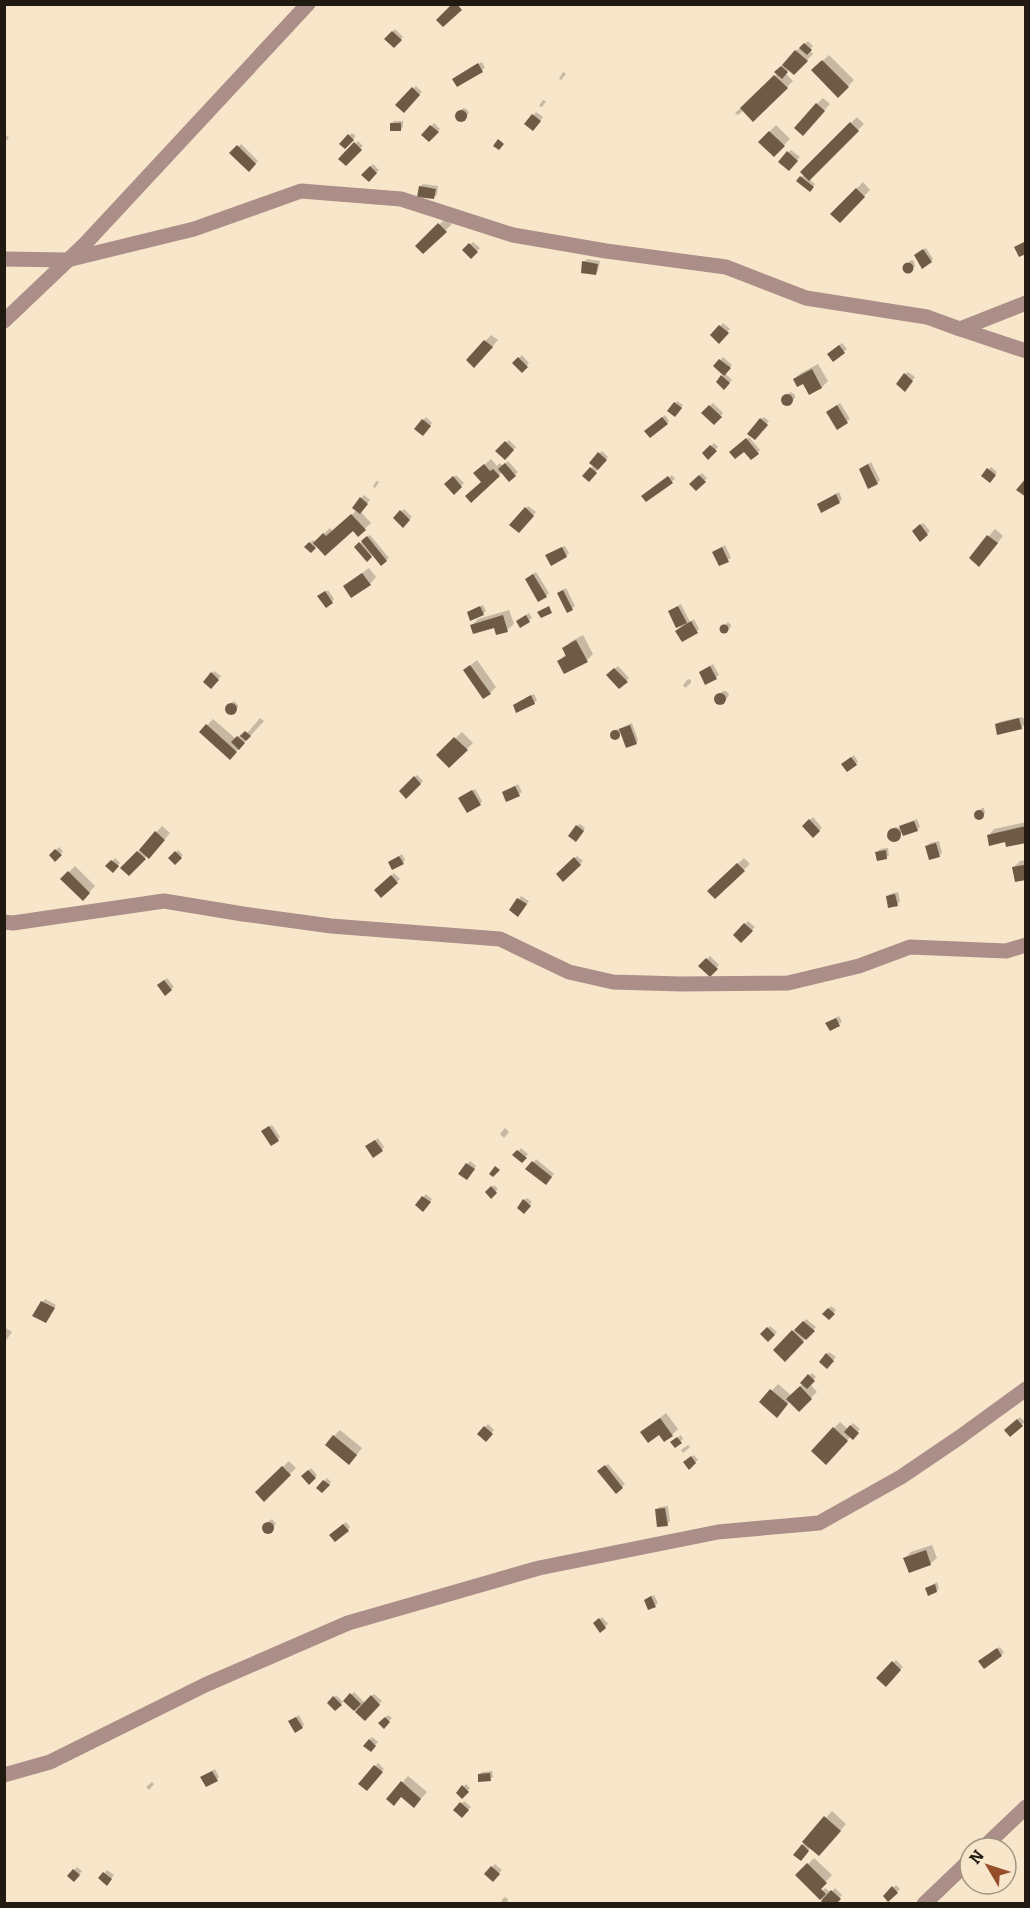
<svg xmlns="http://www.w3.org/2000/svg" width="1030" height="1908" font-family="Bitter,serif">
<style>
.shadow{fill:#0003}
.building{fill:#6f5a46}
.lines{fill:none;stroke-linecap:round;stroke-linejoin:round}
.minor{stroke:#ab8e87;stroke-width:15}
</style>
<rect width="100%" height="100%" fill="#f8e6cb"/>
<g class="shadow">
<path d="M395,29L403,37L394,46L386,39Z"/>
<path d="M808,41L813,46L809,50L813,54L794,73L789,69L785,73L793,81L787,87L744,110L738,115L735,113L778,73L776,72L796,51Z"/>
<path d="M829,55L854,80L838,96L813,70Z"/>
<path d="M482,62L485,68L482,70L458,85L457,77Z"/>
<path d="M563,72L566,74L561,80L559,79Z"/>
<path d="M416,86L422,92L404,111L397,105Z"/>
<path d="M823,98L830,104L809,127L817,104Z"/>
<path d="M543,100L546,101L542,107L539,106Z"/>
<path d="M463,108L466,109L469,112L467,117L464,120H458L456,115Z"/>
<path d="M536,112L543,117L536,126L526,124Z"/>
<path d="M857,117L864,124L809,179L815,184L809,190L798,181L804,174L802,172Z"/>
<path d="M394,121H403V127L400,130L391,124Z"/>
<path d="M434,123L440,129L429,140L423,135Z"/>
<path d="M776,125L790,139L774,155L760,142Z"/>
<path d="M4,133L9,138L4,143Z"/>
<path d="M352,133L356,136L345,147L341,144Z"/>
<path d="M358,141L363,146L346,164L341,159Z"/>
<path d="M241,144L258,161L249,170L232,153Z"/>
<path d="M791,150L800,157L789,169L780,162Z"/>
<path d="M373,164L379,170L369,180L363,175Z"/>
<path d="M863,182L870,190L840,221L832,214Z"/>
<path d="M423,184L438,186L437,195L434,197L420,187Z"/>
<path d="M446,218L452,224L424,252L417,246Z"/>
<path d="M473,242L480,248L471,257L464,250Z"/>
<path d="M926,248L933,259L931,261L918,253Z"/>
<path d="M587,259L600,261L598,271L596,273L584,262Z"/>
<path d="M911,260L914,261L915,266L909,272L905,271L904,268Z"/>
<path d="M723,323L730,329L719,341L712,335Z"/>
<path d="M491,335L498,340L481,360H468Z"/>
<path d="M842,343L847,349L834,360L832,351Z"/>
<path d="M522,355L529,363L522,370L514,363Z"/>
<path d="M723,357L732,365L725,373L732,380L724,388L718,382L725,374L715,366Z"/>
<path d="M818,364L828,381L822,387L810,393L804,382L794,379L801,373Z"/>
<path d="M908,372L915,377L907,387L905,374Z"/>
<path d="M791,392L795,395V398L787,405L784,404L783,398Z"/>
<path d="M677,401L683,405L678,413L675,403Z"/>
<path d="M713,403L723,413L714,423L703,413Z"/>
<path d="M840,403L850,419L838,427L831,409Z"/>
<path d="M665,415L669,421L667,423L649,428Z"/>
<path d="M426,417L432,423L423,434L416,428Z"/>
<path d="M764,417L769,421L758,436L761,419Z"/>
<path d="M749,437L760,450L752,458L745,449L731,452Z"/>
<path d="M509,440L516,447L505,458L497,451Z"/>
<path d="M714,443L718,447L708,458L704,453Z"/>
<path d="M602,451L608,457L589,480L584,476L594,465L591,462Z"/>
<path d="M491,459L497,466L500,463L503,466L508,461L518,472L509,480L502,472L471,501L483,481L475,473Z"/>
<path d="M871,462L880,480L877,483L860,469Z"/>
<path d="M991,467L997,472L990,481L983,476Z"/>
<path d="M702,473L707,478L696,489L691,484Z"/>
<path d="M456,475L464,483L454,493L446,484Z"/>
<path d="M672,475L675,479L646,500V493Z"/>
<path d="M376,481L379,482L375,488L373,487Z"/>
<path d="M839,492L842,499L839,502L818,504Z"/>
<path d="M364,495L370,500L360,511L371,523L358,535L353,529L317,545L311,551L306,547L313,540L315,542L330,528L333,531L357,510L354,507Z"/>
<path d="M528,506L536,512L519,531L512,524Z"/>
<path d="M404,509L412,517L403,526L395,518Z"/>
<path d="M923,523L930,531L927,534L916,528Z"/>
<path d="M995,529L1003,536L985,559L971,558Z"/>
<path d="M370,535L389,558L381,564L373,554L367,560L356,547Z"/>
<path d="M725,545L731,558L720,564L714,552Z"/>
<path d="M565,546L569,553L566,556L550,553Z"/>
<path d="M369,568L376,577L370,584L344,586Z"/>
<path d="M536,572L549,593L546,596L529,577Z"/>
<path d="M566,588L575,606L568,611L561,591Z"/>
<path d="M328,590L334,599L332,602L322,594Z"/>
<path d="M681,604L690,622L694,619L699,629L697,631H676L682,625L669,612Z"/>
<path d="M483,605L486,611L483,614L468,612Z"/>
<path d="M509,610L514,624L507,630L495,626H471L478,619Z"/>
<path d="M529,613L532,618L520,626V619Z"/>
<path d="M728,622L731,625L730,628L727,631H722V628Z"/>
<path d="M583,635L593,654L587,660L559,661L565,655L564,648L570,642Z"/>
<path d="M477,660L496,687L490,693L465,670Z"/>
<path d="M713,664L719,675L716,677L700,672Z"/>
<path d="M618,666L629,678L619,687L608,675Z"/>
<path d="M214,671L221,676L211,687L205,682Z"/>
<path d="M688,679L691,680V683L685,688L683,685Z"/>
<path d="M723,691H726L729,694L728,697L721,704L718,703L716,699V696Z"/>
<path d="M534,694L537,700L534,703H517Z"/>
<path d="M234,701L238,705V707L230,714L226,710L229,705Z"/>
<path d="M1026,716V726L1025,724L1021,728L997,724L999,722L1022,717V719Z"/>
<path d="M260,718L264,721L230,758L201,732L213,719L236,739L241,734L243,736L250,730Z"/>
<path d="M632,723L638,740L636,743L622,731L616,738L612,736L616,730Z"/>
<path d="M462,732L473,743L449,766L438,755Z"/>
<path d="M854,755L858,762L856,764L846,762Z"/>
<path d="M417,775L423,781L406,797L401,791Z"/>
<path d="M518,784L522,792L519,794L504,792Z"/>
<path d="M475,789L482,801L480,804L463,796Z"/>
<path d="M982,808H984L985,813L981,818H977L976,814Z"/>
<path d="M813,817L822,828L813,836L804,826Z"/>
<path d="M917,819L920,827L917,830L903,832L895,839L889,837V834L895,827L900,828L904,824Z"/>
<path d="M1026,822V841H1006L988,836L994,829Z"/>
<path d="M580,824L585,828L578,838L577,826Z"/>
<path d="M162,826L170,833L155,851L147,855L129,874L123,868Z"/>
<path d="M939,841L942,853L939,856L927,846L930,843Z"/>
<path d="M59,847L63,851L55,860L51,855Z"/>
<path d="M888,848L889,855L887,857L877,852L880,849Z"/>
<path d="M178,850L183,855L175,863L170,858Z"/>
<path d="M402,854L405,860L403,862H390Z"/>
<path d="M577,856L583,861L564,880L558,874Z"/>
<path d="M115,858L120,863L113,871L107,866Z"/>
<path d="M744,858L750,864L715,897L709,891Z"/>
<path d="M1026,860V879L1014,867L1020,861Z"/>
<path d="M75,866L95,886L83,899L62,879Z"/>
<path d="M394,873L400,879L381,896L376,890Z"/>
<path d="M898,892L900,901L898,904L887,897L890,894Z"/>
<path d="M521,896L529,901L521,912L511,910Z"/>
<path d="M748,921L755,927L741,941L735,935Z"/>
<path d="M710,956L719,965L710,975L701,966Z"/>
<path d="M167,978L174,987L165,994L159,985Z"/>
<path d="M839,1016L842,1022L830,1029L827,1023Z"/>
<path d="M272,1125L280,1137L278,1140L266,1129Z"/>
<path d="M505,1128L509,1132L504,1138L500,1134Z"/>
<path d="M378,1138L384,1147L382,1150L370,1144Z"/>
<path d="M521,1148L528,1154L522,1161L515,1155Z"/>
<path d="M536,1159L554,1174L546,1183L528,1169Z"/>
<path d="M470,1161L476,1166L469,1176L460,1174Z"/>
<path d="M494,1185L498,1189L491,1197L487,1192Z"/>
<path d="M426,1194L432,1199L426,1207L417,1205Z"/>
<path d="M527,1198L532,1202L524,1212V1200Z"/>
<path d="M45,1299L56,1305L48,1319L34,1315Z"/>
<path d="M831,1306L836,1310L829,1318L824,1314Z"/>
<path d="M806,1319L816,1327L785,1360L775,1350Z"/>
<path d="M770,1326L777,1332L768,1340L762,1334Z"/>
<path d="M4,1327L12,1332L4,1343Z"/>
<path d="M829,1352L836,1357L827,1367L821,1362Z"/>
<path d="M812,1373L816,1377L810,1384L817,1392L799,1410L790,1401L777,1415L761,1402L778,1384L792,1396Z"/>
<path d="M666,1413L678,1429L672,1435L642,1432Z"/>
<path d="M1020,1417L1025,1422L1010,1435L1006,1430Z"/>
<path d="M840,1422L848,1429L853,1423L860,1429L852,1438L851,1436L833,1456L834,1428Z"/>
<path d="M488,1424L494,1430L486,1440L479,1434Z"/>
<path d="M340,1430L362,1448L355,1457L334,1436Z"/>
<path d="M681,1435L683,1439L675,1446L672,1442Z"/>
<path d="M688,1445L690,1447L683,1453L681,1450Z"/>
<path d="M694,1455L698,1460L695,1462L687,1460Z"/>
<path d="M289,1461L296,1468L264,1499L257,1492Z"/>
<path d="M608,1464L625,1484L616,1492L599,1472Z"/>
<path d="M311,1468L317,1475L309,1483L303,1476Z"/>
<path d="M327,1478L331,1482L322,1491L318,1488Z"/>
<path d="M668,1506L670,1521L667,1524L656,1510L659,1507Z"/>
<path d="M272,1519L276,1524L268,1532L264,1530V1525Z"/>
<path d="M346,1522L350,1527L348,1530L334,1532Z"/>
<path d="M932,1545L937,1558L930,1564L905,1558L911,1552Z"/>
<path d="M937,1582L939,1588L937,1591L927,1588Z"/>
<path d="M654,1595L658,1603L655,1605L648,1598Z"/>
<path d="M602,1617L608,1624L600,1631L595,1623Z"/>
<path d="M1000,1647L1004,1653L1001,1655L983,1659Z"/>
<path d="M896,1660L903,1667L885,1685L878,1678Z"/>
<path d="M354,1692L365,1703L374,1694L382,1701L365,1719L345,1701Z"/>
<path d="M336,1695L343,1702L335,1709L329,1703Z"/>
<path d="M299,1715L304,1725L302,1727L293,1719Z"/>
<path d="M388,1715L392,1718L384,1726L380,1723Z"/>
<path d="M372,1737L378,1742L370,1750L365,1746Z"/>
<path d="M378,1763L384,1769L366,1789L360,1784Z"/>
<path d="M215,1769L219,1777L217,1780L205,1775Z"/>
<path d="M492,1771L493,1777L490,1779L479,1775L482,1772Z"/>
<path d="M408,1776L427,1792L420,1800L402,1796V1783Z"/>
<path d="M152,1782L154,1784L149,1790L146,1787Z"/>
<path d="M466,1784L470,1788L462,1797L458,1793Z"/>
<path d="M464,1801L471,1807L462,1816L455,1810Z"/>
<path d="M832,1811L846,1824L825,1848L811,1847L801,1859L795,1854Z"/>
<path d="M814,1858L832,1875L815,1893L797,1875Z"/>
<path d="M495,1864L502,1870L493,1880L486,1874Z"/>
<path d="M77,1867L82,1871L74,1880L69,1876Z"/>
<path d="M107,1870L114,1875L107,1884L100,1878Z"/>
<path d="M896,1885L900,1889L888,1900L885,1896Z"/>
<path d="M825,1888L831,1893L835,1888L842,1895L834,1904H826L818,1895Z"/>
<path d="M504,1897L508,1899L507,1903L500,1904Z"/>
</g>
<g class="building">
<path d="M452,4H457L462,10L443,27L436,20Z"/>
<path d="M392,31L402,40L394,48L384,39Z"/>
<path d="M804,43L812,50L807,55L799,48Z"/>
<path d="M795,50L808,61L794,75L782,65Z"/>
<path d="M822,60L849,87L838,98L811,70Z"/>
<path d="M478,63L483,72L457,87L452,79Z"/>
<path d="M781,66L788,72L782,79L774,72Z"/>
<path d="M774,75L788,88L753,122L740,108Z"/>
<path d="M412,87L420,95L404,113L395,105Z"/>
<path d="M816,103L825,111L803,136L794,128Z"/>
<circle cx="461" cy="116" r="6"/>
<path d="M532,114L541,121L533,131L524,124Z"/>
<path d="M850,122L859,131L809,181L800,172Z"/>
<rect x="390" y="123" width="11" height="8"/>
<path d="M430,125L439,132L429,142L421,135Z"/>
<path d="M769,131L785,146L774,157L758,142Z"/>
<path d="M348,134L354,140L345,149L339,144Z"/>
<path d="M498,139L504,144L499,150L493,146Z"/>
<path d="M354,142L362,150L346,166L338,159Z"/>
<path d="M237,145L256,164L249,172L229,153Z"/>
<path d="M787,151L798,161L789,171L778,162Z"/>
<path d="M370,166L377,173L369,182L361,175Z"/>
<path d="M800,176L814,187L810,192L796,181Z"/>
<path d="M419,186L436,189L434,199L417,197Z"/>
<path d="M856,188L865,197L840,223L830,214Z"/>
<path d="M438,223L447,232L423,254L415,246Z"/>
<path d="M1026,241V254L1019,257L1014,247Z"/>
<path d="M469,243L478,252L471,259L462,250Z"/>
<path d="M923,249L932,262L922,269L914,255Z"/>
<path d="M582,261L598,264L596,275L581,273Z"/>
<circle cx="908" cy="268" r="5.5"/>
<path d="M719,325L729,333L719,344L710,335Z"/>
<path d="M484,340L493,347L474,368L466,360Z"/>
<path d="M839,345L845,353L833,362L827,354Z"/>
<path d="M518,357L528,367L522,373L512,363Z"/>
<path d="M719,359L731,368L724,376L713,366Z"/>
<path d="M812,369L822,388L809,395L803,384L797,387L793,379Z"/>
<path d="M904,373L913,381L905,392L896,384Z"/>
<path d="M721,375L730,383L724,390L716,382Z"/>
<circle cx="787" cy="400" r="6"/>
<path d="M674,402L682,408L675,417L667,411Z"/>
<path d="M709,405L722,417L714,425L701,413Z"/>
<path d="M837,405L848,423L837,430L826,412Z"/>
<path d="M662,417L668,424L650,438L644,431Z"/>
<path d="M760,418L768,425L755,440L747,434Z"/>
<path d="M422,419L431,426L423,436L414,429Z"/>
<path d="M746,438L759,454L751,460L744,452L735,459L729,452Z"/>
<path d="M505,441L514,450L505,460L495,451Z"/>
<path d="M710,445L717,451L708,460L702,453Z"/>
<path d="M598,452L607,460L598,470L589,463Z"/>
<path d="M505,463L516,476L509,482L498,469Z"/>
<path d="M484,464L490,471L493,469L500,476L471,503L465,496L481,482L473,473Z"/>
<path d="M868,464L878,484L868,489L859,469Z"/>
<path d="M590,467L597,473L589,482L582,476Z"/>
<path d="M987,468L996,475L990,483L981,476Z"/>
<path d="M699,475L706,482L696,491L689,484Z"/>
<path d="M453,476L462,487L454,495L444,484Z"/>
<path d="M668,476L673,483L646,502L641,496Z"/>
<path d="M1026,478V497L1016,490Z"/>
<path d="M836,494L840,503L821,513L817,504Z"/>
<path d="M360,497L368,504L360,514L352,508Z"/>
<path d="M525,507L534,516L519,533L509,525Z"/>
<path d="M400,510L410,520L403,528L393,518Z"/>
<path d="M351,514L366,530L358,537L353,531L325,556L313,543L323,533L326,536Z"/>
<path d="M920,524L928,535L920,542L912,531Z"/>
<path d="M987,535L998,543L979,567L969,558Z"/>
<path d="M367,536L387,561L381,566L361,541Z"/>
<path d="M309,542L316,548L311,553L304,547Z"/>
<path d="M359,542L372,557L367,562L354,547Z"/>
<path d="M562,547L567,557L551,566L545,555Z"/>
<path d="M722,547L729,562L719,566L712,552Z"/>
<path d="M362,573L371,585L351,598L343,586Z"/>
<path d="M533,574L547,597L538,602L525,579Z"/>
<path d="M563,590L573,610L567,613L557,593Z"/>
<path d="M325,591L333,603L326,608L317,596Z"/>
<path d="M480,606L484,615L470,621L467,612Z"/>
<path d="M549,606L552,613L541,618L537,612Z"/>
<path d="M678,606L687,623L676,628L668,611Z"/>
<path d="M503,615L508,632L496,635L494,628L473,634L470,625Z"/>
<path d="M526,615L530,622L520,628L516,621Z"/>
<path d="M691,621L698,633L682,642L675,631Z"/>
<circle cx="724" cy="629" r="4.5"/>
<path d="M576,640L588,662L564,674L557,661L566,656L562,648Z"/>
<path d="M470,665L491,694L483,699L463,670Z"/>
<path d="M710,666L717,679L705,685L699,672Z"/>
<path d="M614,668L628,682L619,689L606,675Z"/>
<path d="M211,672L219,680L211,689L203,682Z"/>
<circle cx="720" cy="699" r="6"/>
<path d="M531,695L535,704L516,713L513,705Z"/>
<circle cx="231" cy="709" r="6"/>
<path d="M1019,718L1022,729L997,735L995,724Z"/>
<path d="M206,724L237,752L230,760L199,732Z"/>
<path d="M630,725L637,744L626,748L619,729Z"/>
<circle cx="615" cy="735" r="5"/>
<path d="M245,731L251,736L246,741L240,736Z"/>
<path d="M237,736L245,743L239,750L231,742Z"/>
<path d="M454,737L468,750L449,768L436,755Z"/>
<path d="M851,757L857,765L847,772L841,764Z"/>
<path d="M414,776L421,784L406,799L399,791Z"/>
<path d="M515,786L520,796L506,802L502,792Z"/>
<path d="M472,790L481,805L467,813L458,798Z"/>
<circle cx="979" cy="815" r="5"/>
<path d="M809,819L820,831L813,838L802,826Z"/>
<path d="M914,821L918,831L903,836L899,826Z"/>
<path d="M576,825L584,831L576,842L568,836Z"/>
<path d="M1026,826V843L1006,847L1005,842L989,846L987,835Z"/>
<circle cx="894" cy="835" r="7"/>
<path d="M155,831L165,840L149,859L139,850Z"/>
<path d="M936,843L940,857L929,860L925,846Z"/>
<path d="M55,849L62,855L55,862L49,855Z"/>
<path d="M886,850L887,859L877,861L875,852Z"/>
<path d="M137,851L146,859L129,876L120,868Z"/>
<path d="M175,851L182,858L175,865L168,858Z"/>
<path d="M399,856L404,864L392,870L388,862Z"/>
<path d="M574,857L581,865L563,882L556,874Z"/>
<path d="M111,860L119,866L113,873L105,866Z"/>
<path d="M737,863L745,871L715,899L707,891Z"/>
<path d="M1024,865L1026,880L1015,882L1012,867Z"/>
<path d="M68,871L90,893L83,901L60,879Z"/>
<path d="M391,875L398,883L381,898L374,890Z"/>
<path d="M895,894L898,906L888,908L886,896Z"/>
<path d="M517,898L527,904L518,917L509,910Z"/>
<path d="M744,923L753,931L741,943L733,935Z"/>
<path d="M706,958L718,969L710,977L698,966Z"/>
<path d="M164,980L172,990L165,996L157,985Z"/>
<path d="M836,1018L840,1026L830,1031L825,1023Z"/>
<path d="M269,1126L279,1141L271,1146L261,1131Z"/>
<path d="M375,1140L383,1151L373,1158L365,1146Z"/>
<path d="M517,1150L527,1158L522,1163L512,1155Z"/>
<path d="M532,1161L552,1177L546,1185L525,1169Z"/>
<path d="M466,1163L475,1169L467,1180L458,1174Z"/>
<path d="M495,1166L500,1170L493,1177L489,1174Z"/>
<path d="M491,1186L497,1193L491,1199L485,1192Z"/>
<path d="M422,1196L431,1202L423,1212L415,1205Z"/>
<path d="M523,1199L531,1206L524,1214L517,1208Z"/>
<path d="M41,1301L55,1308L46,1323L32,1316Z"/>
<path d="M828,1308L835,1314L829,1320L822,1314Z"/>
<path d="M803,1321L815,1331L806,1340L794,1330Z"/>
<path d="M767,1327L775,1335L768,1342L760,1334Z"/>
<path d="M792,1330L804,1342L785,1362L773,1350Z"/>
<path d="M826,1353L834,1361L827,1369L819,1362Z"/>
<path d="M808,1374L815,1381L807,1389L800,1383Z"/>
<path d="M800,1386L812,1399L799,1412L786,1399Z"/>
<path d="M770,1389L788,1404L777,1418L759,1402Z"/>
<path d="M660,1418L673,1436L664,1442L659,1435L648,1443L640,1432Z"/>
<path d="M1017,1419L1023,1426L1010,1437L1004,1430Z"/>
<path d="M850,1425L859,1433L853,1440L844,1432Z"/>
<path d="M484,1426L493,1434L486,1442L477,1434Z"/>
<path d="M833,1427L848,1441L826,1465L811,1451Z"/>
<path d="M333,1435L357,1455L349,1465L325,1445Z"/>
<path d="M677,1437L682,1443L675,1448L670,1442Z"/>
<path d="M691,1456L696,1463L689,1470L683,1462Z"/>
<path d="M605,1465L623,1488L616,1494L597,1471Z"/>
<path d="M282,1466L291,1475L264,1502L255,1492Z"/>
<path d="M308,1470L316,1478L309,1485L301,1476Z"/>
<path d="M323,1480L330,1485L322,1493L316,1488Z"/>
<path d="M665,1508L668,1526L657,1527L655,1509Z"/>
<circle cx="268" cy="1528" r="6"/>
<path d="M343,1524L349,1531L335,1542L329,1535Z"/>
<path d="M926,1550L931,1565L909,1573L903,1558Z"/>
<path d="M935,1584L937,1592L928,1596L925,1588Z"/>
<path d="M651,1596L656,1607L648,1610L644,1600Z"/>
<path d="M599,1618L606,1628L600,1633L593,1623Z"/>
<path d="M997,1648L1002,1656L984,1669L978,1661Z"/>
<path d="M892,1661L901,1670L886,1687L876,1678Z"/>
<path d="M350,1693L361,1704L354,1711L343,1701Z"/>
<path d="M371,1695L380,1705L365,1721L355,1712Z"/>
<path d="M333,1696L342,1705L335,1711L327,1703Z"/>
<path d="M296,1717L303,1728L295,1733L288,1721Z"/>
<path d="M385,1717L390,1722L384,1729L378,1723Z"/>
<path d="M369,1739L376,1746L371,1752L363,1746Z"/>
<path d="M374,1765L383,1772L367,1791L358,1784Z"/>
<path d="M212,1771L218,1781L206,1787L200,1777Z"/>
<path d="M490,1773L491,1781L478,1782V1774Z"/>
<path d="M401,1781L421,1799L414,1808L401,1797L394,1806L386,1799Z"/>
<path d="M462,1785L469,1792L462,1799L456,1793Z"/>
<path d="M460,1802L469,1810L462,1818L453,1810Z"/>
<path d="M824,1816L841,1831L819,1856L802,1842Z"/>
<path d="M802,1844L809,1851L801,1861L793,1855Z"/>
<path d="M807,1863L827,1883L821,1889L826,1894L820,1900L795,1875Z"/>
<path d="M491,1866L500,1874L493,1882L484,1874Z"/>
<path d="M73,1869L80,1875L74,1882L67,1876Z"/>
<path d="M103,1872L112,1879L107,1886L98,1878Z"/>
<path d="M892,1886L898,1893L888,1902L883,1896Z"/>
<path d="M831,1890L841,1899L836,1904H824L821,1901Z"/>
</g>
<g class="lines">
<g class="minor">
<path d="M4,259L67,260L194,229L301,191L401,199L513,235L606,251L726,267L806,298L927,317L960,329L1026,303"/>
<path d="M4,321L84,245L308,4"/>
<path d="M960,329L1026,351"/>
<path d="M4,922L13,923L164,901L243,914L331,926L500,939L569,972L613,982L681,984L788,983L859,966L910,947L1006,951L1026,945"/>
<path d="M4,1775L50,1762L205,1685L348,1623L539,1568L718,1532L819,1523L901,1477L960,1437L1026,1389"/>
<path d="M983,1848L1026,1807"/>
<path d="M924,1904L970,1860"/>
</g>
</g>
<rect width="1030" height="1908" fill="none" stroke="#201a10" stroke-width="12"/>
<g transform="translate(988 1866) rotate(309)"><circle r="28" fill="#f8e6cb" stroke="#a29480" stroke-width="1.5"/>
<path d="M0-4.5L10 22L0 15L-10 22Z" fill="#964e2a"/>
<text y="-9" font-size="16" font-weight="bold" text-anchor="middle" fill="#201a10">N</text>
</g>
</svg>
